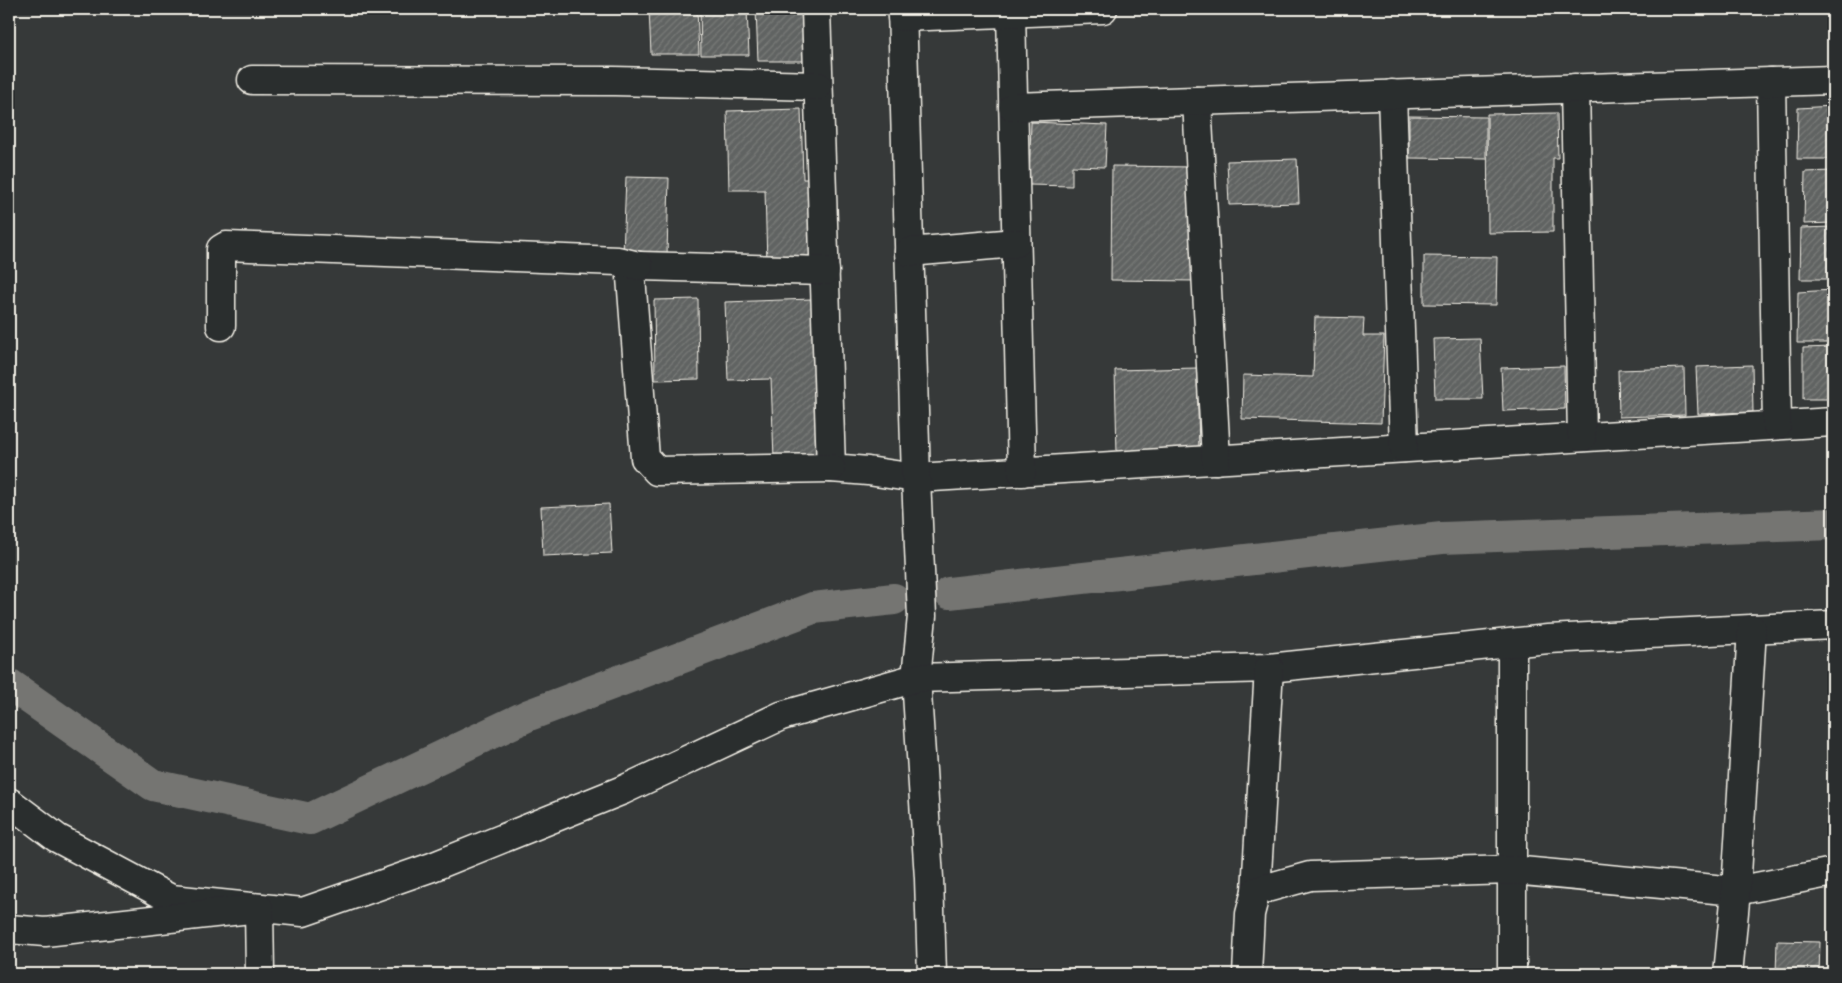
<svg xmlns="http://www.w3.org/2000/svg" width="1842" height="983" font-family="Caveat,sans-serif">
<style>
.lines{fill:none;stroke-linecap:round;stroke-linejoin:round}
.canal{stroke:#757572;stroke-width:32}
.building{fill:url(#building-hatch);stroke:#f4f1e8}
.minor-casing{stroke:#f4f1e8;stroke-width:31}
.minor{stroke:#2a2d2e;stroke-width:28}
</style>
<defs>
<pattern id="building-hatch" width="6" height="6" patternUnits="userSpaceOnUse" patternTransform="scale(1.25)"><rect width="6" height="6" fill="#616362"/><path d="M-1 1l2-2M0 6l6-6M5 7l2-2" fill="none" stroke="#787a78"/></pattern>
</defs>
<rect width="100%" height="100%" fill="#363939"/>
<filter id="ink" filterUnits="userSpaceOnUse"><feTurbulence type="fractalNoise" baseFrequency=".02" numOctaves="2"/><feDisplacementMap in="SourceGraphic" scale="10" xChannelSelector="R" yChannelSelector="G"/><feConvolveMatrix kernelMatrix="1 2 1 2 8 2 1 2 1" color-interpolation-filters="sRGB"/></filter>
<g filter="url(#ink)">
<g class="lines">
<g class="canal">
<path d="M949,593L1442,538L1833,524"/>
<path d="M9,684L153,785L310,819L529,715L813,608L894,599"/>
</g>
</g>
<g class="building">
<path d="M649,9H697L699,54H651Z"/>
<path d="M700,9H747L749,55H701Z"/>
<path d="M756,9H807L808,61H758Z"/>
<path d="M1833,106V159H1797L1798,108Z"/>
<path d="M801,109L803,179H820L822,263L767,264L765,190H729L727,111Z"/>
<path d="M1557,113L1558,158H1553V232L1488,233L1487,114Z"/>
<path d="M1409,116L1486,117V159L1409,158Z"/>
<path d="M1031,122L1107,125L1105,167L1072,166V186L1029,185Z"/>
<path d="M1297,159L1299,203L1229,205L1227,161Z"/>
<path d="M1112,166L1195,167L1194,281L1111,280Z"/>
<path d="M1833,171V223L1804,224L1805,172Z"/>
<path d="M626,177L669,178L667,255L623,254Z"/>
<path d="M1833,227V279H1800L1801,228Z"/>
<path d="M1424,256L1497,257L1496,305L1424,304Z"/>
<path d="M1833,290V343H1797L1798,292Z"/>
<path d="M698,299L699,379L655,380L654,300Z"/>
<path d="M812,299L818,458L774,459L771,379L728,380L725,302Z"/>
<path d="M1315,317L1364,318L1363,336H1384L1381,423L1242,419L1243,375L1313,377Z"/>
<path d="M1480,338L1483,399H1435L1433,339Z"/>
<path d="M1833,347V399H1803V348Z"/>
<path d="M1752,365L1753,412L1698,414L1696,367Z"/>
<path d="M1564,366L1565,409L1503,411L1501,368Z"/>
<path d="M1197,368L1199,452L1117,454L1115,370Z"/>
<path d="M1684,368L1685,415L1619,417L1618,370Z"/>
<path d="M609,504L612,553L543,556L541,507Z"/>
<path d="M1777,941L1820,942L1819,974H1776Z"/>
</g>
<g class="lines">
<g class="minor-casing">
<g id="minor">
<path d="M816,9L831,468L868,471L916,478L1833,422"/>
<path d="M902,9L916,478L922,616L916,678L929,878L932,974"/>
<path d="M1011,13L1022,472"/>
<path d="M902,17L1103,9"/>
<path d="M252,80L614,81L818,86"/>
<path d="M1771,82L1777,425"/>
<path d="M1575,88L1582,437"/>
<path d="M1392,94L1404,448"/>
<path d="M1197,101L1216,460"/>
<path d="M1013,107L1833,80"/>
<path d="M909,252L1016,243"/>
<path d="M825,271L639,266L631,277L645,458L657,471L831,468"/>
<path d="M221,326V249L226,246L618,261L639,266"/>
<path d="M1512,643V974"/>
<path d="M9,802L57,838L171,899L303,912L432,867L623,790L781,716L916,678L1269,668L1548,639L1833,625"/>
<path d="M1256,891L1269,668"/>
<path d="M9,929L45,932L259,908L260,974"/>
<path d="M1247,974L1250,914L1256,891L1310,876L1512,870L1736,891L1828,873H1833"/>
<path d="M1728,974L1736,891L1752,629"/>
</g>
</g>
<use href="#minor" class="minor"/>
</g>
</g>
<rect width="1842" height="983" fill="none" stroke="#2a2d2e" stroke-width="30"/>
<rect x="15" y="15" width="1812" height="953" fill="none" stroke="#f4f1e8" stroke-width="2" filter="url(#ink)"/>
</svg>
